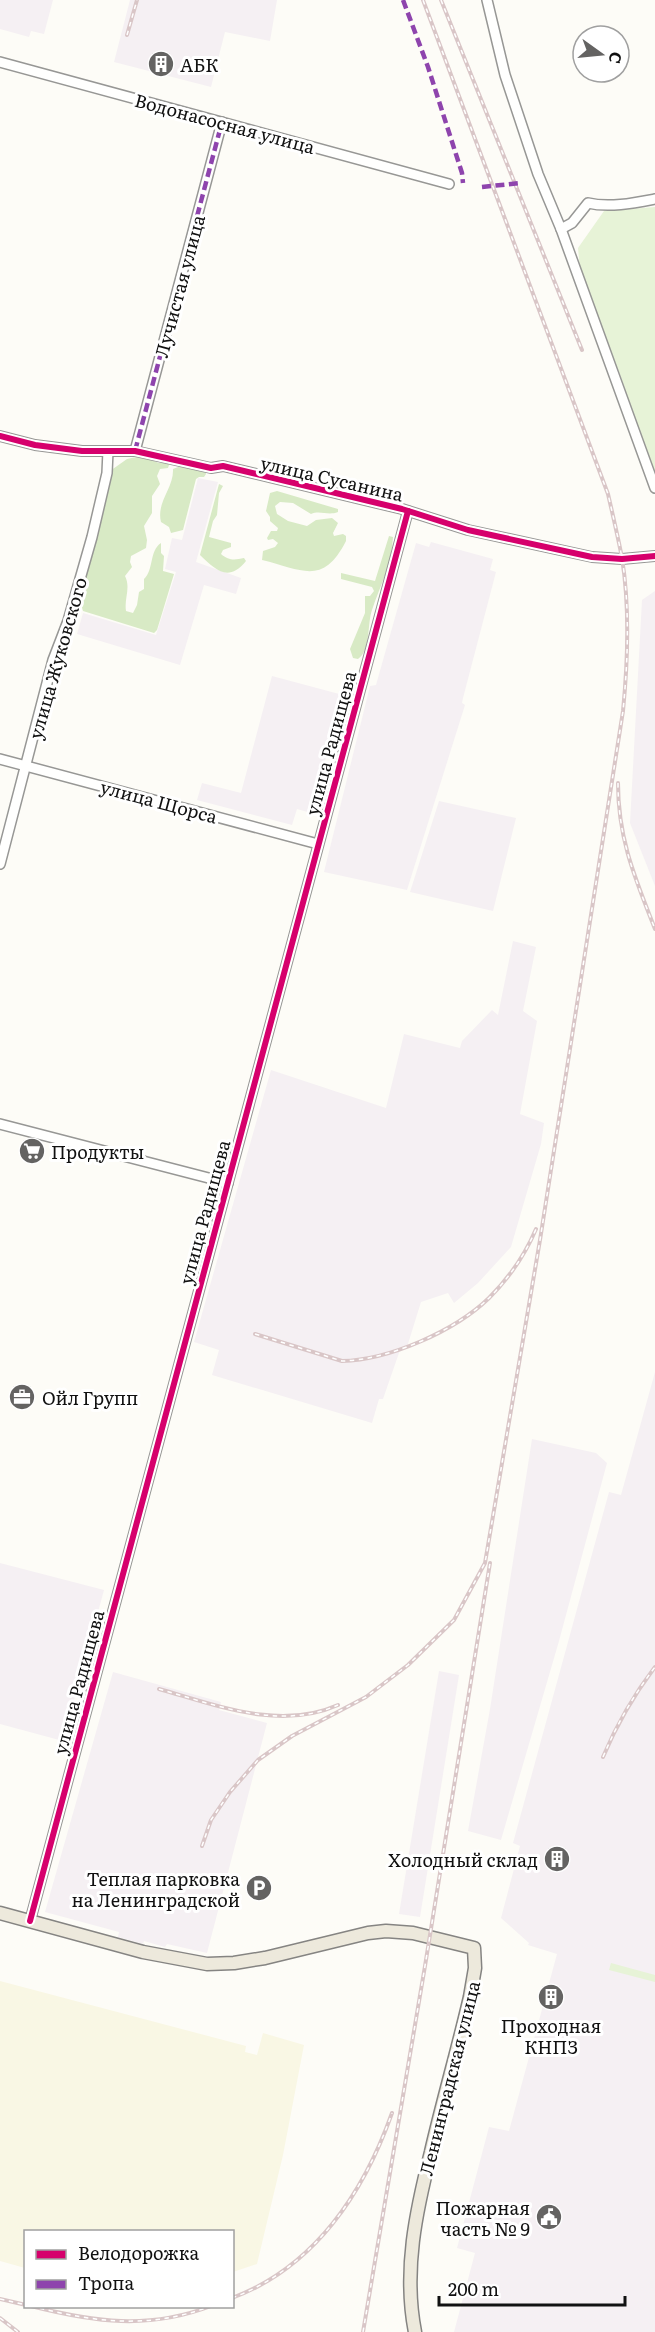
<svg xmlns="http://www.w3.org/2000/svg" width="655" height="2332" font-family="Literata,serif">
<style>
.industrial{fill:#f5f0f3}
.farmland{fill:#f9f7e4}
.green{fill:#e7f3d7}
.forest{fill:#d8eac5}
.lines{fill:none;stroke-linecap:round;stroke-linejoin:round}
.minor-casing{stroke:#979795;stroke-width:12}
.major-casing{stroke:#858482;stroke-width:15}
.minor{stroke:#fffffe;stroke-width:9}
.major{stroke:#ede9dc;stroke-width:12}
.rail-casing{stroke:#d9c6c7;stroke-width:4}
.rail{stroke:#fff;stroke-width:1.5;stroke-dasharray:4.5;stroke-linecap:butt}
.quiet{stroke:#8e44ad;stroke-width:4.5;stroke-dasharray:9 4.5;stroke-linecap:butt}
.cycleway-casing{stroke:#fff;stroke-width:10}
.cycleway{stroke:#d6006c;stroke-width:6}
.labels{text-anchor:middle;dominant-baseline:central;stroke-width:6;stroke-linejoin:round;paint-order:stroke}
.poi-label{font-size:18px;fill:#111;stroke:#fff;text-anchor:start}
.street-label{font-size:18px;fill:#111;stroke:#fff}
</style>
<rect width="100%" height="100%" fill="#fdfcf7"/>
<g class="industrial">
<path d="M0,0H53L44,34L31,31L29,37L0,29Z"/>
<path d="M130,0H277L270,41L225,32L211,87L114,62Z"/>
<path d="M198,478L218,482L196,562L241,578L236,594L204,585L180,665L77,634L83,613L156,635L176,572L165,569L172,538L182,540Z"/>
<path d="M431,542L493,559L490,570L496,572L463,698L462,703L465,705L407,890L324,872L370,686L376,685L416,543L429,547Z"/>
<path d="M655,591V886L630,823L642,600Z"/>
<path d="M272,676L343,695L311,813L297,809L292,825L197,800L202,783L241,793Z"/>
<path d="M439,801L516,818L493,911L410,892Z"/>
<path d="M513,941L536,947L523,1011L537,1021L520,1114L544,1123L541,1144L511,1247L478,1283L454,1303L448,1293L421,1302L407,1347L400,1350L383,1399H379L372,1423L212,1375L219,1350L194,1342L271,1070L386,1108L404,1034L460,1048L462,1041L492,1010L498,1015Z"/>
<path d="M655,1372V2332H454L475,2253L457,2248L489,2127L509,2131L557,1954L528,1945L529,1943L501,1918L520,1846L513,1843L609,1492L621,1495Z"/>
<path d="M532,1439L596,1453L607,1463L559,1641L501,1840L468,1831L490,1709Z"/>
<path d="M0,1563L104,1590L63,1741L0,1724Z"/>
<path d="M439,1671L459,1675L420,1917L399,1914Z"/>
<path d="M113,1672L221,1702L219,1710L267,1723L207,1953L167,1944L165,1947L144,1941L143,1944L118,1937L119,1932L45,1912Z"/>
</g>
<path class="farmland" d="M0,1981L246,2046L245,2052L257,2055L263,2033L304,2045L283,2155L257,2264L233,2272L232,2232H26L25,2268L0,2261Z"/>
<g class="green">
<path d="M655,207V479L622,380L580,270L578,248L604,211Z"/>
<path d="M611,1963L655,1975V1982L609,1970Z"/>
</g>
<g class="forest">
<path d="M141,456L159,463L168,462L169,465L168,468L160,469L157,476L160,484L152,496V513L144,526L147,540L146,548L131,556L130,562L132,567L125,576C131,588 124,598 126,611L133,613L137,605L139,592L144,589V579C154,570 149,551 161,543V553L164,556L163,571L174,574L157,630L154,633L83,611L79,598L110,471L127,459Z"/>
<path d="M183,465L205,470L206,474L204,477H199L196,479L183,530L171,533L169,527L161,522C156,502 174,488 173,469Z"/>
<path d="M219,484L223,486L219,493L217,515L213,521L209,537L231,543V547L223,550L221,554C229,561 235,560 244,558L246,561C228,583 216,570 200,555Z"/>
<path d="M277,491L338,509V512C328,516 320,510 311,514L293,503L280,502L275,506L277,514L288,521L307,526L316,520L332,518L338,523L333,533L334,536L343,534L346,536V541C323,586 303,570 262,560L263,551L275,547L278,543L273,539L268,540L267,538L271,531H277L278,528L270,521V517L266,511L270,493Z"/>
<path d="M389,536L393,537C392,564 380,586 372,610C367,624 371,650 358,659L353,658L350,649L365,613V596H370L374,591L372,587L341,579V573L375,581Z"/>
</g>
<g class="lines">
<g class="minor-casing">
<g id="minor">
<path d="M487,0L505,75L538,174L561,229L655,488"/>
<path d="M0,62L449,184"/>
<path d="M561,229L572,223L588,203C609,208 634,203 655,199"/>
<path d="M0,436L35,445L82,451H135L211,468L223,466L402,509L468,530L592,557L622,559L655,556"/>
<path d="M135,451L222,122"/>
<path d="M0,759L318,844"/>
<path d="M0,864L53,660L68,621L92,537L107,473L108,451"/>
<path d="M0,1124L228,1183"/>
<path d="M30,1921L408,511"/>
</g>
</g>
<g class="major-casing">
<path id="major" d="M0,1913L143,1952L207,1964L234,1963L265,1958L368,1933L386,1931L413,1933L474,1948L475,1968L470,1997C458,2049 443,2100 431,2152C416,2211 403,2271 415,2332"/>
</g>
<use href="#minor" class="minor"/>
<use href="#major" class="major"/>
<g class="rail-casing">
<g id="rail">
<path d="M441,0L582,350"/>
<path d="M127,35L137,0"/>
<path d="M618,783C618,839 635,878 655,929"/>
<path d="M255,1334L342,1361C389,1360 455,1331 489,1298C509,1278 525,1255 536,1229"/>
<path d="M159,1689C216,1705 280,1731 338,1705"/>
<path d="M603,1757C617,1724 633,1696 655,1667"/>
<path d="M202,1846L211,1820L230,1792L258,1760L292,1736L366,1697L408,1665L454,1620L485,1563L540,1240L623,711C628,660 630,608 622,558C618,537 613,516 608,494L423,0"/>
<path d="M232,2298C315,2267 364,2192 392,2113"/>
<path d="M0,2299L26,2305"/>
<path d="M31,2306C94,2322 148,2330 211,2306"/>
<path d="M0,2318L18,2332"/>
<path d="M363,2332L425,1966L490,1563"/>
</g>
</g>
<use href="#rail" class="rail"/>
<g class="quiet">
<path d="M403,0L428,67L462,173L463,183"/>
<path d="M482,187L520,183"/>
<path d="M135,451L222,122"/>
</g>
<g class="cycleway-casing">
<g id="cycleway">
<path d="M0,436L35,445L82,451H135L211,468L223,466L402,509L468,530L592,557L622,559L655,556"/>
<path d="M30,1921L408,511"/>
</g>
</g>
<use href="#cycleway" class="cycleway"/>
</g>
<defs>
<g id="building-disc" transform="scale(1.35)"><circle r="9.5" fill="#646362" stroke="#fff"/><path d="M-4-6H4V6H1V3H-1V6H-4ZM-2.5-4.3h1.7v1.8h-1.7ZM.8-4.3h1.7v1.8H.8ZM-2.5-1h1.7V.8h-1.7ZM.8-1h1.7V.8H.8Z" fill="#fff"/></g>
<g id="supermarket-disc" transform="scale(1.35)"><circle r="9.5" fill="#646362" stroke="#fff"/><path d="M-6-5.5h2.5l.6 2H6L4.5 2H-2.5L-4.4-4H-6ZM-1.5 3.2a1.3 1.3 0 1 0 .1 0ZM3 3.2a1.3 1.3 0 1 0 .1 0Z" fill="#fff"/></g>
<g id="office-disc" transform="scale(1.35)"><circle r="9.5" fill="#646362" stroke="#fff"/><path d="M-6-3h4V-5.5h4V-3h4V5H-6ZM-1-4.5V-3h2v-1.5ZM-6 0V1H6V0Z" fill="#fff"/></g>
<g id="parking-disc" transform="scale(1.35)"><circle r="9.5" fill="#646362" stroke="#fff"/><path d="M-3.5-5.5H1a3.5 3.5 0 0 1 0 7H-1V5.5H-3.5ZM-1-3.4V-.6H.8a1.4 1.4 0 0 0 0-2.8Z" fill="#fff"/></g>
<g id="civic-disc" transform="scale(1.35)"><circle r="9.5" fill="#646362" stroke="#fff"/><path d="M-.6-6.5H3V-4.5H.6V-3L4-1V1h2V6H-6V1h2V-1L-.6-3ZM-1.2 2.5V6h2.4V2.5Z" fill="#fff"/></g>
</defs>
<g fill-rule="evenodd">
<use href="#building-disc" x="161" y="64"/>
<use href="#supermarket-disc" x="32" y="1151"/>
<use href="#office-disc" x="22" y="1397"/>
<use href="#building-disc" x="557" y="1859"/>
<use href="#parking-disc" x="259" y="1888"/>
<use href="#building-disc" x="551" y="1997"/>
<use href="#civic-disc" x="549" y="2217"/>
</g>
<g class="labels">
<g class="poi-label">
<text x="180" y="64">АБК</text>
<text x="51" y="1151">Продукты</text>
<text x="42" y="1397">Ойл Групп</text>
<text x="538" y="1859" text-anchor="end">Холодный склад</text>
<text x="240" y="1878" text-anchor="end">Теплая парковка<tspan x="240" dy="21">на Ленинградской</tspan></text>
<text x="551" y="2025" text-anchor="middle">Проходная<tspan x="551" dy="21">КНПЗ</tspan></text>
<text x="530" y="2207" text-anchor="end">Пожарная<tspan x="530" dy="21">часть № 9</tspan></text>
</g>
<g class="street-label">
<text transform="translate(225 123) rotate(15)">Водонасосная улица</text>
<text transform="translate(179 286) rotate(-75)">Лучистая улица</text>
<text transform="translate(332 478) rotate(13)">улица Сусанина</text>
<text transform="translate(57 658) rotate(-74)">улица Жуковского</text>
<text transform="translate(330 743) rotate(-75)">улица Радищева</text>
<text transform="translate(159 801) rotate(15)">улица Щорса</text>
<text transform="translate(204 1212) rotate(-75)">улица Радищева</text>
<text transform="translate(78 1682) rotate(-75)">улица Радищева</text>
<text transform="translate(449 2078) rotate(-76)">Ленинградская улица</text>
</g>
</g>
<rect x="24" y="2230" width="210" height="78" fill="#ffffff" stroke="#a0a0a0" stroke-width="1.5"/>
<rect x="36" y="2250" width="30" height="9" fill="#d6006c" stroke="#a0a0a0" stroke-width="1.5"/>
<text x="78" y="2260" font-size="18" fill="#111111">Велодорожка</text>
<rect x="36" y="2280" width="30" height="9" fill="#8e44ad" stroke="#a0a0a0" stroke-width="1.5"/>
<text x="78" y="2290" font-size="18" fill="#111111">Тропа</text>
<g transform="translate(601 54) rotate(105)"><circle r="28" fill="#ffffff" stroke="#a0a0a0" stroke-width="1.5"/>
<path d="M0-4.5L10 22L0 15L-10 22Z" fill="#646362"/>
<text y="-9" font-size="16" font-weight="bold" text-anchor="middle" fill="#111111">С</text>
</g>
<path d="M439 2296v9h186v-9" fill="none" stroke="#111111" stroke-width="3"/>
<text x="448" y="2296" font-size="18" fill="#111111" stroke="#ffffff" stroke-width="4.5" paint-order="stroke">200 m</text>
</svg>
